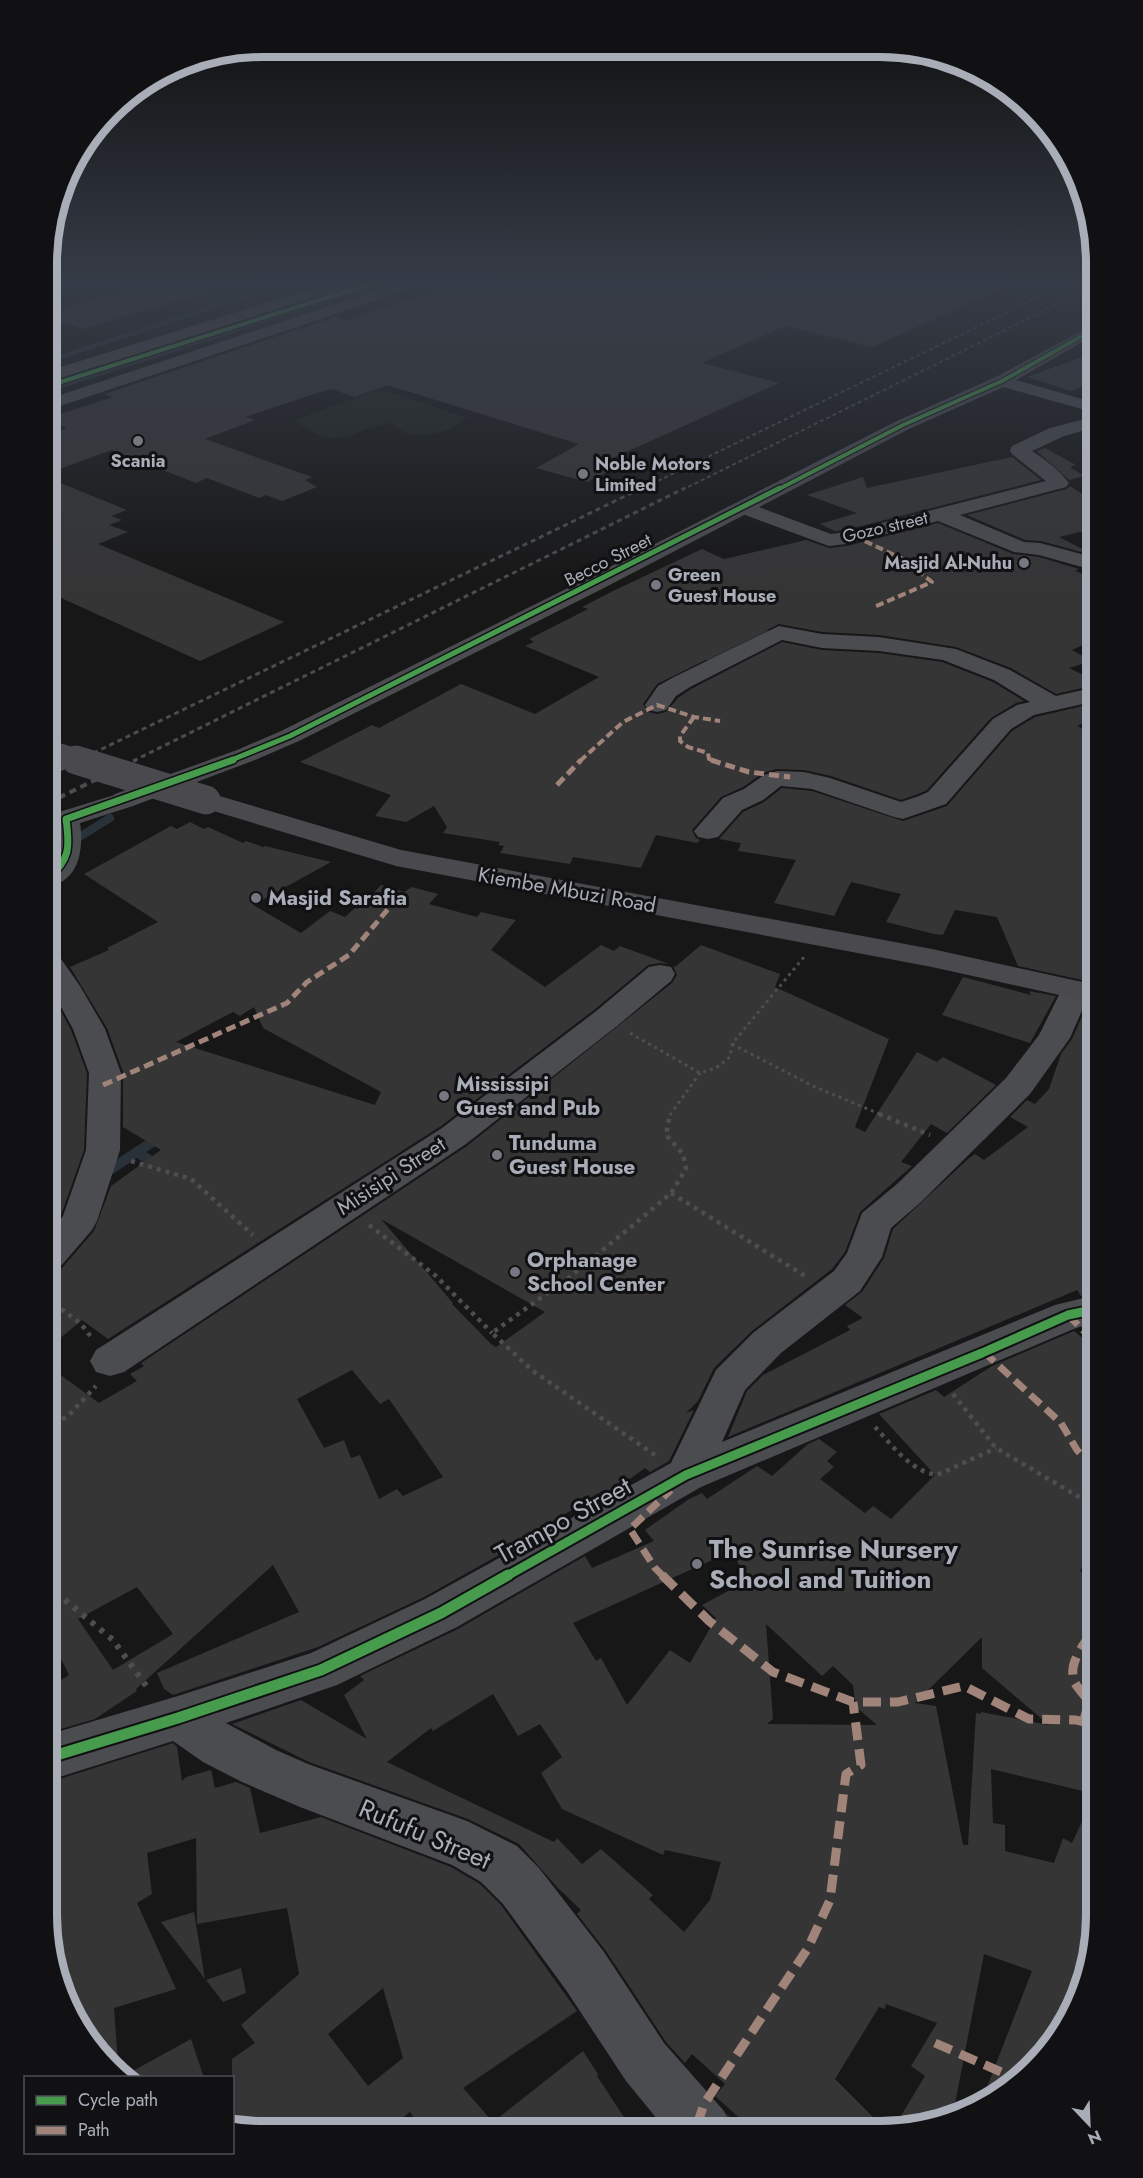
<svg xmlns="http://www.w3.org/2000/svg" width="1143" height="2178" font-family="Jost,sans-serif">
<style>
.green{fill:#1d241e}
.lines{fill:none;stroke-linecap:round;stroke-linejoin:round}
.stream-far4{stroke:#2a3239;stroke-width:4.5}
.stream-far3{stroke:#2a3239;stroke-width:6}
.stream-far2{stroke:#2a3239;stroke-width:8}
.stream-far1{stroke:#2a3239;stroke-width:10}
.stream{stroke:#2a3239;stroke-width:13}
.building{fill:#353536;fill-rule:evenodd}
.path-far2{stroke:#4d4e52;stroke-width:3;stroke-dasharray:3 4;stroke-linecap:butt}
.path-far1{stroke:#4d4e52;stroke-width:4.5;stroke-dasharray:4 5;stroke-linecap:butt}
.path{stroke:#4d4e52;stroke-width:6;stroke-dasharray:4.5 7;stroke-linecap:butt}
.minor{fill:#4b4c50;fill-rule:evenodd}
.tertiary{fill:#4b4c50;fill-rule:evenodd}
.secondary{fill:#4a4a4e;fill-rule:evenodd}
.trunk{fill:#4e4e52;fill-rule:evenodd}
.rail-far2{stroke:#4b4c4f;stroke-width:2;stroke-dasharray:4 3;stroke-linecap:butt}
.rail-far1{stroke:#4b4c4f;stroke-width:3;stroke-dasharray:5 4;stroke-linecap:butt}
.rail{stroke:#4b4c4f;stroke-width:4;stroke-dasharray:7 5;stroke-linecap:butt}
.secondary-bridge-far1{stroke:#4a4a4e;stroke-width:22}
.secondary-bridge{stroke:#4a4a4e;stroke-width:29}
.quiet-far3{stroke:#a18479;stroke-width:4;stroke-dasharray:8 4;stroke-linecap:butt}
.quiet-far2{stroke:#a18479;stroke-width:5;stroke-dasharray:10 5;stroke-linecap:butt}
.quiet-far1{stroke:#a18479;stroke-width:7;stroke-dasharray:14 7;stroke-linecap:butt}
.quiet{stroke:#a18479;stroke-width:9;stroke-dasharray:18 9;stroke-linecap:butt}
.cycleway-far4-casing{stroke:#111113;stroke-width:6}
.cycleway-far3-casing{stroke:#111113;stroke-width:8}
.cycleway-far2-casing{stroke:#111113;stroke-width:10}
.cycleway-far1-casing{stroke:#111113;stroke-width:13}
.cycleway-casing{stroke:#111113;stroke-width:15}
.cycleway-far4{stroke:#469c4c;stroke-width:4}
.cycleway-far3{stroke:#469c4c;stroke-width:5}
.cycleway-far2{stroke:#469c4c;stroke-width:7}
.cycleway-far1{stroke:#469c4c;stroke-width:9}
.cycleway{stroke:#469c4c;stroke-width:11}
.poi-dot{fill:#757880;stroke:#111113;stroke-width:2}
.labels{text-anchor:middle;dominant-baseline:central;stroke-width:6;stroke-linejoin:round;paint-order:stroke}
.far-poi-label{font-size:18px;font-weight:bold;fill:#a8adb8;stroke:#111113;text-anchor:start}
.far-street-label{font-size:18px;fill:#a8adb8;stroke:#111113}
.street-label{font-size:21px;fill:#a8adb8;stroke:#111113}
.poi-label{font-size:21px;font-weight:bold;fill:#a8adb8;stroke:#111113;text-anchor:start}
.near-street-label{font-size:26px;fill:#a8adb8;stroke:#111113}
.near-poi-label{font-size:26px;font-weight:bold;fill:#a8adb8;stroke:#111113;text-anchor:start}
.rim{fill:none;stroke:#a8adb8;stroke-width:8}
</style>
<rect width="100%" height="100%" fill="#171717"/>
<g class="green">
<path d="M238,281L275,282L210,302L195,298Z"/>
<path d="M376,391C407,394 436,410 467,417C455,430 431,437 413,435C404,434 398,428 392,423C345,431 340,454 294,420Z"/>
</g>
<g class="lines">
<g class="stream-far4">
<path d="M48,361L292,281"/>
<path d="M48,390L388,281"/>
</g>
<path class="stream-far3" d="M710,660L761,633L774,634"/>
<g class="stream-far2">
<path d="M76,839L110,818"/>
<path d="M48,854L62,847"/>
<path d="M1082,1001L1096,1003"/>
</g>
<g class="stream-far1">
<path d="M137,1152L157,1165"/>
<path d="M108,1171L160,1137"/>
</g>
<path class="stream" d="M721,2118L737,2131"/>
</g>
<g class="building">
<path d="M158,281H223L224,287L83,329L48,317V313Z"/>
<path d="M472,281H783L833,293L863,281H1018L872,347L785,326L702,363L779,383L604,462L619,467L587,482L536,468L579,444L387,385L355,397L331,389L323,391L246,417L255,420L205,439L312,477L305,480L317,487L282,501L266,495L259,498L207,478L196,483L112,450L48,473V434L67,428L48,421V418L113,397L104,394L335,317L348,320L436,290L442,291Z"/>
<path d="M1096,352V380L1071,391L1027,377Z"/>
<path d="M1045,448L1076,465L1070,467L1084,476L1069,480L1037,451Z"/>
<path d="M1012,457L1041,480L846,530L835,531L820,524L857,513L807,495L863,477L867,488Z"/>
<path d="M48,478L127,510L111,516L122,520L109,525L128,532L98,544L284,622L200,661L48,592Z"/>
<path d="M1070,486L1096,503V528L1059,537L1096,556L1041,541L1025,540L967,515L1067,489Z"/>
<path d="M938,523L1013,554L1039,557L1079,569L1075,571L1096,579V639L1072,650L1092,661L1069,668L1096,681V685L1056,694L1011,668L956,647L879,635L822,632L779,624L657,684L643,704L648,712L657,714L666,712L678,698L691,689L782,642L822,650L879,653L942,662L993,682L1024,701L1016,703L991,718L927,790L918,794L901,800L831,776L804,770L776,769L763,773L743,787L721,797L692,830L696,838L700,840L697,843L656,835L641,868L573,857L570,864L500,853L504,846L498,845L500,842L443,833L447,827L434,806L406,822L375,816L391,795L300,762L372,725L379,728L461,684L535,714L599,677L525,646L534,642L529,639L588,609L582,607L613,591L702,549L724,559L806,540L829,548L847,546Z"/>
<path d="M1096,703V717L1077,726L1096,735V983L1018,966L997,917L955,910L943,935L934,934L886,922L901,894L851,882L834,916L774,903L796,860L738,851L741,843L719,839L743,812L764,802L782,788L812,791L903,821L947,806L1012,731L1035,717Z"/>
<path d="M190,822L204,829L208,827L243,843L246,841L263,847L265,846L331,862L253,905L301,933L330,911L345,917L355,908L358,909L381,885L404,892L412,887L438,894L429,904L477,917L481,912L516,920L491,950L545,987L601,945L614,951L620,946L669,964L660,963L648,965L594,1010L441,1126L108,1339L82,1320L47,1349V1273L62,1268L94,1231L111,1186L161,1150L123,1127V1072L107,1028L70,967L109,950L107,948L158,922L84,874L171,826L177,829ZM254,1007L263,1028L381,1092L375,1105L176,1042L233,1012L240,1016Z"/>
<path d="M701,945L780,974L775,987L889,1039L855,1127L865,1132L917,1052L937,1062L943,1057L996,1085L947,1133L931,1124L901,1162L912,1166L860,1212L845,1252L832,1269L752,1331L714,1368L698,1401L686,1413L694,1410L669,1461L650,1472L645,1468L609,1494L604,1490L492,1559L424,1597L318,1647L173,1695L164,1689L157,1673L299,1612L273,1565L136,1689L137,1691L95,1719L47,1733V1689L69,1675L47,1630V1365L99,1403L137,1381L130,1374L144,1366L141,1363L467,1146L672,983L677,975L673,966L675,967ZM381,1219L545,1312L496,1347L491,1344L452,1304L453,1303ZM352,1370L380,1404L389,1399L443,1477L403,1496L397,1489L379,1499L360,1455L351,1458L344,1440L324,1448L297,1399ZM137,1587L173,1634L113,1670L78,1619Z"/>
<path d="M963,977L1031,995L1029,991L1056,996L1030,1043L942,1015Z"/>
<path d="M48,987L71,1030L87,1073L84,1150L61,1215L47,1230Z"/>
<path d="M1088,1003L1096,1005V1293L1081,1296L1077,1290L728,1437L747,1391L763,1375L850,1330L847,1326L863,1318L845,1305L862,1292L884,1258L893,1229L968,1159L975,1154L984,1160L1028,1127L1010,1117L1027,1100L1035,1104L1049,1089L1061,1054L1072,1039Z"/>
<path d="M1074,1331L1096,1349V1539L1080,1571L1096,1581V1913L1090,1945L1085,1943L1071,1997L1074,1999V2008L1052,2047L1001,2095L980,2105L1032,1971L984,1954L952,2119L949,2120L893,2129L925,2076L911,2066L937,2023L886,2004L885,2009L879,2007L835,2079L886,2130L754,2131L715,2096L725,2084L692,2054L685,2063L666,2042L606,1951L577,1914L581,1910L557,1887L519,1844L468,1819L309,1762L232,1724L301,1700L367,1739L344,1695L364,1680L360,1676L458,1629L585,1556L592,1568L654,1541L645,1530L689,1499L702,1493L707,1499L757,1466L772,1476L808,1444L819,1439L837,1452L827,1461L834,1467L820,1479L865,1513L873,1506L891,1519L935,1475L879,1414L936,1390L944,1397L992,1366ZM732,1551L747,1581L702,1605L716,1618L690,1663L670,1650L627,1705L601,1658L596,1661L573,1623ZM766,1624L822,1676L833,1666L853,1685L856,1707L877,1725L767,1724L773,1719ZM982,1637V1668L1049,1725L981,1712V1714L976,1713L968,1845H963L936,1706L915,1703ZM493,1694L518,1736L540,1724L562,1757L541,1773L562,1809L663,1855L665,1850L721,1862L710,1900L684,1932L649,1899L653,1895L601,1849L582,1864L557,1838L554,1842L387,1762L431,1728L433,1731ZM991,1769L1095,1794L1072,1843L1063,1838L1054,1863L1005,1851V1825L993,1823Z"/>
<path d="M173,1743L177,1747L182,1781L186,1777L211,1770L215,1788L236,1782L250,1788L260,1833L321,1817L451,1867L480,1884L501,1905L577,2011L463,2088L493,2122L583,2051L598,2074L597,2076L633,2131L422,2130L410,2112L388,2130L232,2129V2059L255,2043L241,2025L299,1974L287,1908L197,1924L196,1838L147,1853L152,1894L137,1903L176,1989L114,2008L119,2076L58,1984L46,1915L47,1783ZM383,1988L403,2058L368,2086L328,2034Z"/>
<path d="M194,1912L205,1979L161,1922Z"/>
<path d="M241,1968L246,1993L223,2002L206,1980Z"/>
<path d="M191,2039L204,2078H120Z"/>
</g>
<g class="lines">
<g class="path-far2">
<path d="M630,1033L700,1073L716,1068L730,1057L732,1044L804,957"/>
<path d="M732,1044L813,1086L882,1115"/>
<path d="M670,1115L700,1073"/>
</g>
<g class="path-far1">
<path d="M879,1114L930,1135"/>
<path d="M131,1161L191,1179L253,1235"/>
<path d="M671,1193L805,1276"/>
<path d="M369,1225L436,1276L492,1333"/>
<path d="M47,1298L81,1324L92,1338"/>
<path d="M953,1394L996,1448L1096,1507"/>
<path d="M875,1427C892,1445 910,1471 937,1475L996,1448"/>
<path d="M47,1429L69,1415L96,1386"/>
<path d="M655,1455L533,1371L492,1333L571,1276L649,1212L671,1193L686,1169L683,1154L666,1135L670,1114"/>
</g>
<path class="path" d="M47,1585L113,1640L150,1691"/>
<g class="minor">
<path d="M405,281H428L425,284L48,410V399Z"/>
<path d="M1002,376L1096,403V413L996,385L993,381L996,377Z"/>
<path d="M1096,416V427L1064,436L1032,451C1046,460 1059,470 1069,483L1066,487L960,515L1024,542L1040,543L1096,558V571L1039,555L1014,552L938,521L846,544L829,546L737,512L734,508L737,504H751L831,534L846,532L1046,481L1012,454L1010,450L1012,446L1050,428Z"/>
<path d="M779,626L822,634L879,637L956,649L1010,670L1056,696L1096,687V701L1034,715L1011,729L946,804L903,819L894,817L812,789L781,786L763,800L742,810L718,837L708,839L698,837L694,831L723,798L744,789L764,775L777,771L804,772L830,778L901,802L919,796L928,792L993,719L1017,705L1030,702L994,680L943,660L879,651L822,648L782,640L690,687L676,696L666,710L657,712L648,710L645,705L658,686L674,677Z"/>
<path d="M124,792L133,794L137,800L133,806L80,823C84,850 79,881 48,887V865C62,850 46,828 56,813Z"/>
<path d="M48,953L59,956L80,986L105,1029L121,1073L120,1150L97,1221L92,1230L60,1267L47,1271V1234L63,1216L86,1150L89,1073L73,1029L48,983Z"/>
<path d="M660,965L671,967L675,974L671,981L617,1026L466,1144L124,1372L110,1376L96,1372L90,1361L96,1350L442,1128L595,1012L649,967Z"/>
<path d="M1076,981L1087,983L1091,990L1070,1038L1030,1094L921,1202L891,1228L882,1257L860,1291L781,1353L745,1390L722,1442L1055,1305L1096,1295V1323L1076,1328L701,1487L457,1627L337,1685L226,1723L276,1750L308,1764L467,1821L517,1846L539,1868L604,1952L664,2043L724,2111L732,2131H667L626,2081L566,1990L503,1904L481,1882L452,1865L300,1807L242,1782L203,1762L173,1741L47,1781V1735L178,1696L311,1653L425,1599L671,1463L716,1370L753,1333L834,1271L847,1253L862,1213L897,1184L1006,1078L1039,1035L1065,983Z"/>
</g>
<path class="tertiary" d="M1096,323V334L1008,385L909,429L600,590L299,741L255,760L133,806L124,808L115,806L111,800L115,794L237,750L281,731L584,580L897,421L996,377Z"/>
<path class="secondary" d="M206,792L401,850L932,949L1096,985V1003L932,967L396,866L197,806L193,800L197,794Z"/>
<path class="trunk" d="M347,281H373L370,284L302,301L48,382V371L292,295Z"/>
<g class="rail-far2">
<path d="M639,490L1072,281"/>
<path d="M682,490L1096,285"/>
</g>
<g class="rail-far1">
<path d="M77,761L642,488"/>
<path d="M133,761L685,488"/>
</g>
<g class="rail">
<path d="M48,775L80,760"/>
<path d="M48,803L136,760"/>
</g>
<path class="secondary-bridge-far1" d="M58,754L81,761"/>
<path class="secondary-bridge" d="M76,760L206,800"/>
<g class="quiet-far3">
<path d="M854,536L903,559L932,582L874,607"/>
<path d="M694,717L680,736V741L688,747L708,753L709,759L716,761"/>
<path d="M580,761L623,722L657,705L694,717L720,721"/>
</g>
<g class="quiet-far2">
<path d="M711,760L749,772L790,777"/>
<path d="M557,785L581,760"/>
<path d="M103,1085L287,1003L307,982L349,955L395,901"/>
</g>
<g class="quiet-far1">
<path d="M1068,1315L1096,1343"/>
<path d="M984,1352L1061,1423L1077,1450L1096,1471"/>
<path d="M664,1577L655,1568L630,1529L671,1490"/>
</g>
<g class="quiet">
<path d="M662,1575L709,1621L773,1672L853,1702H898L964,1686L1029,1719L1076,1720L1096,1725"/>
<path d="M1083,1723L1089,1702C1085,1695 1079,1690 1075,1683C1066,1663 1086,1642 1096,1627"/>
<path d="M935,2043L1017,2079"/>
<path d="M697,2125L704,2104L808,1948L830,1900L846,1774L861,1765L853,1702"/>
</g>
<g class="cycleway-far4-casing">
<g id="cycleway-far4">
<path d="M48,386L379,281"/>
<path d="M777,490L903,425L1002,381L1096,328"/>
</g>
</g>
<g class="cycleway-far3-casing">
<path id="cycleway-far3" d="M229,761L290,736L780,488"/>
</g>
<g class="cycleway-far2-casing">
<path id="cycleway-far2" d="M48,879C70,859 70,848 66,819L233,760"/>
</g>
<g class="cycleway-far1-casing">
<path id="cycleway-far1" d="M505,1577L686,1475L982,1353L1068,1315L1096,1309"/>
</g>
<g class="cycleway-casing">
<path id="cycleway" d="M47,1758L178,1718L321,1670L441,1613L508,1575"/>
</g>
<use href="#cycleway-far4" class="cycleway-far4"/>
<use href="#cycleway-far3" class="cycleway-far3"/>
<use href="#cycleway-far2" class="cycleway-far2"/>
<use href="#cycleway-far1" class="cycleway-far1"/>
<use href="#cycleway" class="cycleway"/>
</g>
<linearGradient id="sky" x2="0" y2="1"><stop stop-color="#0d0d0d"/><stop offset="0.48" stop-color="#363c47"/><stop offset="1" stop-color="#363c47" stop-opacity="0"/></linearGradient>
<rect width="1143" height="586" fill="url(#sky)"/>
<g class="poi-dot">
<circle cx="138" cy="441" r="6"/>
<circle cx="583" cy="474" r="6"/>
<circle cx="1024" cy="563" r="6"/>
<circle cx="656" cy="585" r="6"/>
<circle cx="256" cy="898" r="6"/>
<circle cx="444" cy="1096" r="6"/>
<circle cx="497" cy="1155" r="6"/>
<circle cx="515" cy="1272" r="6"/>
<circle cx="697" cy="1564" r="6"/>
</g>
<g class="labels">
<g class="far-poi-label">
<text x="138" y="461" text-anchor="middle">Scania</text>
<text x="595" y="464">Noble Motors<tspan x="595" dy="21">Limited</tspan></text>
<text x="1012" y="563" text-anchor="end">Masjid Al-Nuhu</text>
<text x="668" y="575">Green<tspan x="668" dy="21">Guest House</tspan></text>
</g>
<g class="far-street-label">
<text transform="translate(885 527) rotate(-13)">Gozo street</text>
<text transform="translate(608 560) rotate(-27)">Becco Street</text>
</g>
<g class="street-label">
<text transform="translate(567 890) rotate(10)">Kiembe Mbuzi Road</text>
<text transform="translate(391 1176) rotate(-33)">Misisipi Street</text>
</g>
<g class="poi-label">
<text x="268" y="898">Masjid Sarafia</text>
<text x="456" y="1084">Mississipi<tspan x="456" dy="24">Guest and Pub</tspan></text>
<text x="509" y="1143">Tunduma<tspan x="509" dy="24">Guest House</tspan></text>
<text x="527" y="1260">Orphanage<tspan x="527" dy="24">School Center</tspan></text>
</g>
<g class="near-street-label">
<text transform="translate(563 1520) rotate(-29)">Trampo Street</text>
<text transform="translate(425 1834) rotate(23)">Rufufu Street</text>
</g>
<g class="near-poi-label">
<text x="709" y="1549">The Sunrise Nursery<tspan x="709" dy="30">School and Tuition</tspan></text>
</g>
</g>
<path d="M0 0H1143V2178H0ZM263 57H880A206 206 0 0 1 1086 263V1915A206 206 0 0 1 880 2121H263A206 206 0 0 1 57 1915V263A206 206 0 0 1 263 57Z" fill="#111113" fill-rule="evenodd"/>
<path class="rim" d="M263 57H880A206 206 0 0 1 1086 263V1915A206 206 0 0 1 880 2121H263A206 206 0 0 1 57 1915V263A206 206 0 0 1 263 57Z"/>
<rect x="24" y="2076" width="210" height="78" fill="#111113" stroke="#4d4f55" stroke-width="1.5"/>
<rect x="36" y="2096" width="30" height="9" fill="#469c4c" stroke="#4d4f55" stroke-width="1.5"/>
<text x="78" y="2106" font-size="18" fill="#a8adb8">Cycle path</text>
<rect x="36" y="2126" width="30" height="9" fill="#a18479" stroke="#4d4f55" stroke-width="1.5"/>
<text x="78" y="2136" font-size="18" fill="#a8adb8">Path</text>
<g transform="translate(1089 2124) rotate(157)" stroke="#111113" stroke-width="4.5" paint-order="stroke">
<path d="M0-4.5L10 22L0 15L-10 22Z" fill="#a8adb8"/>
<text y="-9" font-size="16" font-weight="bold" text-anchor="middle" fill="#a8adb8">N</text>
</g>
</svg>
